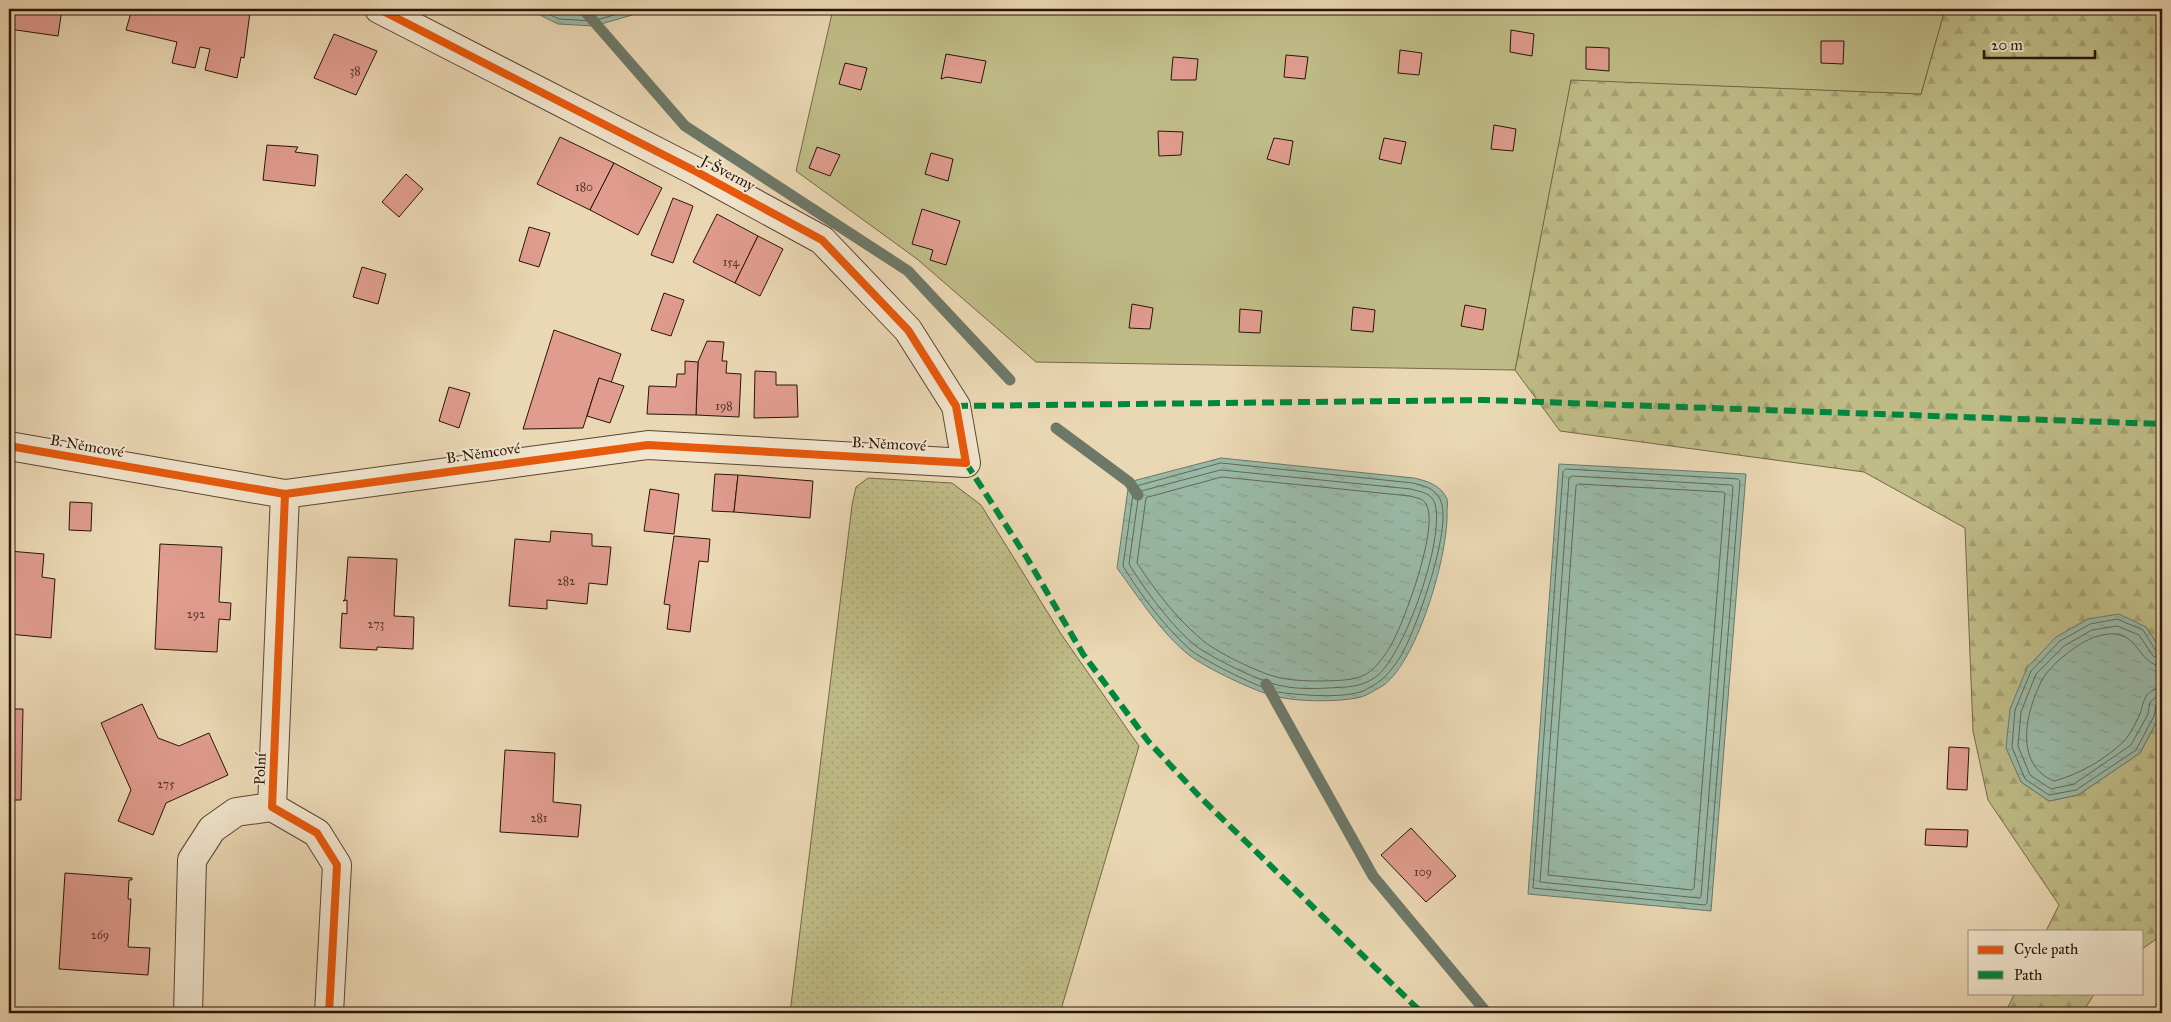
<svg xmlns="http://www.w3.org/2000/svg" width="2171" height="1022" font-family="'IM FELL Great Primer',serif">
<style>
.grass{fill:url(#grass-dots);stroke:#746848}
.forest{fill:url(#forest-firs);stroke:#746848}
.green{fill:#bfbc87;stroke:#746848}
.water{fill:url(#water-ripples);stroke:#6d7868}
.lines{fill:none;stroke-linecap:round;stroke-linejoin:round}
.shore{stroke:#626758;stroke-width:1}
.stream{stroke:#6d7868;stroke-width:11}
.building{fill:#e09c8f;stroke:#2a1408}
.minor-casing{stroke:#5a4533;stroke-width:30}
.minor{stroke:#f1e5ce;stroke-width:28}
.quiet{stroke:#00873e;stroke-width:6;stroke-dasharray:12 6;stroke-linecap:butt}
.cycleway-casing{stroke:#f1e5ce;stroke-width:11}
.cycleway{stroke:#e8590c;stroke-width:8}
.labels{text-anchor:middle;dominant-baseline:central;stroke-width:4;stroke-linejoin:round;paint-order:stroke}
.number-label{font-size:12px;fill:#58362a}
.street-label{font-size:15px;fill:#2a1408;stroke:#f1e5ce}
</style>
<defs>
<pattern id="grass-dots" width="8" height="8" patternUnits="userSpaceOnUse" patternTransform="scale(1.25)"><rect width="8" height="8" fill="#bfbc87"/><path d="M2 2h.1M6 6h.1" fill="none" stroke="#a4a173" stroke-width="1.8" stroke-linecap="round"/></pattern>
<pattern id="forest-firs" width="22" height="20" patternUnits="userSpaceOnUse" patternTransform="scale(1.25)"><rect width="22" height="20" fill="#bfbc87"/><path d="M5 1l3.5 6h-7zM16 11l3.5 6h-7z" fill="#a4a173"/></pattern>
<pattern id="water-ripples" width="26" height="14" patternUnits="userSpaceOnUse" patternTransform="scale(1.25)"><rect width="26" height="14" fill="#99baa8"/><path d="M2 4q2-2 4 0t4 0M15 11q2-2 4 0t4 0" fill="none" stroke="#849f8f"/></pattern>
</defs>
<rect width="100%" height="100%" fill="#ead7b3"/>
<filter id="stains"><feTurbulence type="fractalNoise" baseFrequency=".004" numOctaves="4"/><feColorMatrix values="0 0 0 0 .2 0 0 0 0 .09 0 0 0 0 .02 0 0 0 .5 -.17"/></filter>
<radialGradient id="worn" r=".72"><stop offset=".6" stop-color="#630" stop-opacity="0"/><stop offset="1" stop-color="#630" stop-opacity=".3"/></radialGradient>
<path class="grass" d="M868,478L952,483L981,505L1061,634L1139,746L1060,1013H790L852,505L856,487Z"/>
<g class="forest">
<path d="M1945,9H2162V651L2146,627L2088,619L2057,637L2027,668L2021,782L2049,801L2078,795L2140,753L2159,717L2162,684V935L2142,949V931H2046L2059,905L1988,800L1973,731L1965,528L1864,472L1560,431L1515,370L1571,79L1921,94Z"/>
<path d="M2015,993H2095L2082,1013H2005Z"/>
</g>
<path class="green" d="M833,9H1945L1921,94L1571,80L1515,370L1036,362L917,259L796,171Z"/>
<g class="water">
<path d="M528,9H653L594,26L558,24Z"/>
<path d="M1221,458L1414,478C1427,481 1441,485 1447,499C1448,502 1447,508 1447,511C1449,553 1418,659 1384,685C1377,689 1365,697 1357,698C1334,702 1297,702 1274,696C1254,691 1206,668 1189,655C1162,634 1137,595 1117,568L1129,482Z"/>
<path d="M1559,464L1746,474L1711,911L1528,894Z"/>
<path d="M2119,614L2146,627L2162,651V684L2159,717L2140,753L2078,795L2049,801L2021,782L2006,748L2010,709L2027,668L2056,637L2088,619Z"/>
</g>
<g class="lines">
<g class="shore">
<path d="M538,9L559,19L593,21L635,9"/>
<path d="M552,9C571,18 593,15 613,9"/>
<path d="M1221,463L1413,483C1425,486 1434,488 1440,499C1454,524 1417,626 1403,652C1399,660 1388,675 1380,681C1374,685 1364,692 1356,693C1337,698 1297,695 1277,692C1259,688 1207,662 1192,651C1168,631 1139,593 1123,566L1134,487Z"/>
<path d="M1566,469L1738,479L1740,481L1707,903L1705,905L1533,888L1563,472Z"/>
<path d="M1221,470L1411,489C1421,492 1432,493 1435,504C1445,539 1405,653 1377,676C1361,688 1345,687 1327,688C1311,689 1294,689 1278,685C1259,681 1212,658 1196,646C1174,629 1144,589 1129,564L1139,492Z"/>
<path d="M1572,476L1731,485L1733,486L1701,896L1699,898L1540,882L1569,478Z"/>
<path d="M1222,477L1410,496C1416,498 1423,498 1426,504C1440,525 1404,623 1391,645C1387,653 1379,663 1373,669C1360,681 1343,680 1326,681C1311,681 1296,681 1281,678C1263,675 1213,651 1200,638C1175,617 1155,590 1137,563L1146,498Z"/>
<path d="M1579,484L1723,492L1725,493L1694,888L1692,890L1548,875L1576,486Z"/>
<path d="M2162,652L2156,651L2143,630L2117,619L2090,624L2060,641L2031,671L2015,710L2012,747L2025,779L2049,795L2076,790L2136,750L2154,716L2156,705L2162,702"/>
<path d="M2162,659L2153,656L2139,635L2117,626L2092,630L2064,646L2036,674L2021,712L2018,746L2030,775L2051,789L2074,784L2131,745L2148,714L2150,702L2156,697L2162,696"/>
<path d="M2162,666C2134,665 2141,622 2095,637C2079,642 2050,665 2042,680C2026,711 2013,764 2054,781C2078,775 2106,759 2124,741C2130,735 2138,719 2141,711C2144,698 2147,689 2162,688"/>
</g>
<g class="stream">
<path d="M583,9L685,126L908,271L1010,380"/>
<path d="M1056,428L1129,482L1138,495"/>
<path d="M1266,684L1373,876L1487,1013"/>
</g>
</g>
<g class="building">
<path d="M9,9H62L58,36L9,29Z"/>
<path d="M132,9H232L250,12L244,58L241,57L237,78L205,70L210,49L200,47L195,68L172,63L177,42L126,30Z"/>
<path d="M1511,30L1534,34L1532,56L1510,52Z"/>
<path d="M334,34L377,51L356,95L314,78Z"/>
<path d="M1821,41H1844L1843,64L1821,63Z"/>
<path d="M1586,47L1609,48V71L1586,69Z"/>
<path d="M1400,50L1422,53L1419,75L1398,73Z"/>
<path d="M946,54L986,61L981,83L947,77L941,79Z"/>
<path d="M1286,55L1308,57L1305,79L1284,77Z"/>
<path d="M1173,57L1198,59L1196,80H1171Z"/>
<path d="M845,63L867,68L861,90L839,84Z"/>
<path d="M1494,125L1516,129L1513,151L1491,149Z"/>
<path d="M1158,131L1183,132L1181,155L1159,156Z"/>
<path d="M560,137L614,163L590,210L537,184Z"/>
<path d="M1274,138L1293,141L1289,165L1267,159Z"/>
<path d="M1384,138L1406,142L1401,164L1379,159Z"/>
<path d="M267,145L298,147L295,152L318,155L315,186L263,180Z"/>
<path d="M817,147L840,155L830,176L809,168Z"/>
<path d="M931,153L953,159L948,181L925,174Z"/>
<path d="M614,163L662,188L638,235L590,210Z"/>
<path d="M406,174L423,189L399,217L382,202Z"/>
<path d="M673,198L693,206L673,263L651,255Z"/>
<path d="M922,209L960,221L946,265L930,260L933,250L912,244Z"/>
<path d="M717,214L758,236L735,283L693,262Z"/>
<path d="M529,227L550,233L539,267L519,261Z"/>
<path d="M758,236L783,249L760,296L735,283Z"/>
<path d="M362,267L386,274L378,304L353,297Z"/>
<path d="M664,293L684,300L671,336L651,330Z"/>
<path d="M1132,304L1153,308L1150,329L1129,328Z"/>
<path d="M1465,305L1486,309L1483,330L1461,326Z"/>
<path d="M1353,307L1375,310L1373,332L1351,330Z"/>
<path d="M1240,309L1262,311L1260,333L1239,332Z"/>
<path d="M554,330L621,354L611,383L599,378L583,428L523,429Z"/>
<path d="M707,341L724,342L722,361H727L726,373L741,374L739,417L696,415L698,362Z"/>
<path d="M685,361L698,362L696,415L647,414L649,386L676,387L677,374H685Z"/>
<path d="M755,371L776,372V385H797L798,417L754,418Z"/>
<path d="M599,378L624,386L610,423L587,416Z"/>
<path d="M449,387L470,393L459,428L439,421Z"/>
<path d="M715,474L738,475L734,512L712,511Z"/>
<path d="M738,475L813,481L810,518L734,512Z"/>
<path d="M650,489L679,494L674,534L644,531Z"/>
<path d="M70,502L92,503L91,531L69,530Z"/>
<path d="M551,531L592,534V546L611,547L607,585L589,583L587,604L547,600V609L509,606L515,539L550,542Z"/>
<path d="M674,536L710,539L708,562L699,561L690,632L667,629L670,605L664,604Z"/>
<path d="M160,544L222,547L219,602L231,603L230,620L219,619L217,652L155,649Z"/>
<path d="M9,551L44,554L42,577L55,579L51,638L9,634Z"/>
<path d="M348,557L397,559L394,616L414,617L413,649L377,647V650L340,648L342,613L347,614V600L343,601L345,599Z"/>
<path d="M142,704L158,738L179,746L209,733L228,775L166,803L153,835L118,821L131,790L101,723Z"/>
<path d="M9,709H23L21,800H9Z"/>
<path d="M1949,747L1969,748L1967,790L1947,789Z"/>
<path d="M505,750L555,753L553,802L581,805L578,837L500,832Z"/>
<path d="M1411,828L1456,876L1426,902L1381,855Z"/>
<path d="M1926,829L1968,830L1967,847L1925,845Z"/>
<path d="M65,873L132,878V880H129L128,899H131L128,947L150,948L148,975L59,969Z"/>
</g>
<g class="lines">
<g class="minor-casing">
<g id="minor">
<path d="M9,446L285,494L648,445L966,463L956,406L908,330L822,240L697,172L379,9"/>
<path d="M285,494L272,807L317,833L337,865L329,1013"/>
<path d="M188,1013L192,860L212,829L236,812L272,807"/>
</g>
</g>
<use href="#minor" class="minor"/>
<g class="quiet">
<path d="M956,406L1484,400L2162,424"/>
<path d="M966,463L1027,558L1083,654L1148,741L1200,797L1422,1013"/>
</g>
<g class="cycleway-casing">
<g id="cycleway">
<path d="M9,446L285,494L648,445L966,463L956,406L908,330L822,240L697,172L379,9"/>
<path d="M285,494L272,807L317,833L337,865L329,1013"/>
</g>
</g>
<use href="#cycleway" class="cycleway"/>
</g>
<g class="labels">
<g class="number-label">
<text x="355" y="71">38</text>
<text x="584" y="187">180</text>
<text x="731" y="262">154</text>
<text x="724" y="406">198</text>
<text x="566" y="581">282</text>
<text x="196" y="614">292</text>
<text x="376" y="624">273</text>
<text x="166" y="784">275</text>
<text x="539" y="818">281</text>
<text x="1423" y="872">109</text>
<text x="100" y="935">269</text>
</g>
<g class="street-label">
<text transform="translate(728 173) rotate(28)">J. Švermy</text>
<text transform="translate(889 444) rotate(3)">B. Němcové</text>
<text transform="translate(87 446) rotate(10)">B. Němcové</text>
<text transform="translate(483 453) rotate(-8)">B. Němcové</text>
<text transform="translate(260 769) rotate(-88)">Polní</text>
</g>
</g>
<rect width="2171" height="1022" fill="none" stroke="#ead7b3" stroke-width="30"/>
<rect x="10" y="10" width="2151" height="1002" fill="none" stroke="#2a1408" stroke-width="2.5"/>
<rect x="15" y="15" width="2141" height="992" fill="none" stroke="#2a1408"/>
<rect x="1968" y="930" width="175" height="65" fill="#f1e5ce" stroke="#a1917f"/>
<rect x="1978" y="946" width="25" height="8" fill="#e8590c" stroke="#a1917f"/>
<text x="2014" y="954" font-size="15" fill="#2a1408">Cycle path</text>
<rect x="1978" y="971" width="25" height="8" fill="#00873e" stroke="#a1917f"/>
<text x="2014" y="980" font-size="15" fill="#2a1408">Path</text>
<path d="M1984 50v8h111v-8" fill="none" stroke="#2a1408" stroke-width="2.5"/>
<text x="1991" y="50" font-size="15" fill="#2a1408" stroke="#f1e5ce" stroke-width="4" paint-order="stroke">20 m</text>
<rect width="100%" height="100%" filter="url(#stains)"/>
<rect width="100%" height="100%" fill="url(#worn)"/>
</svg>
